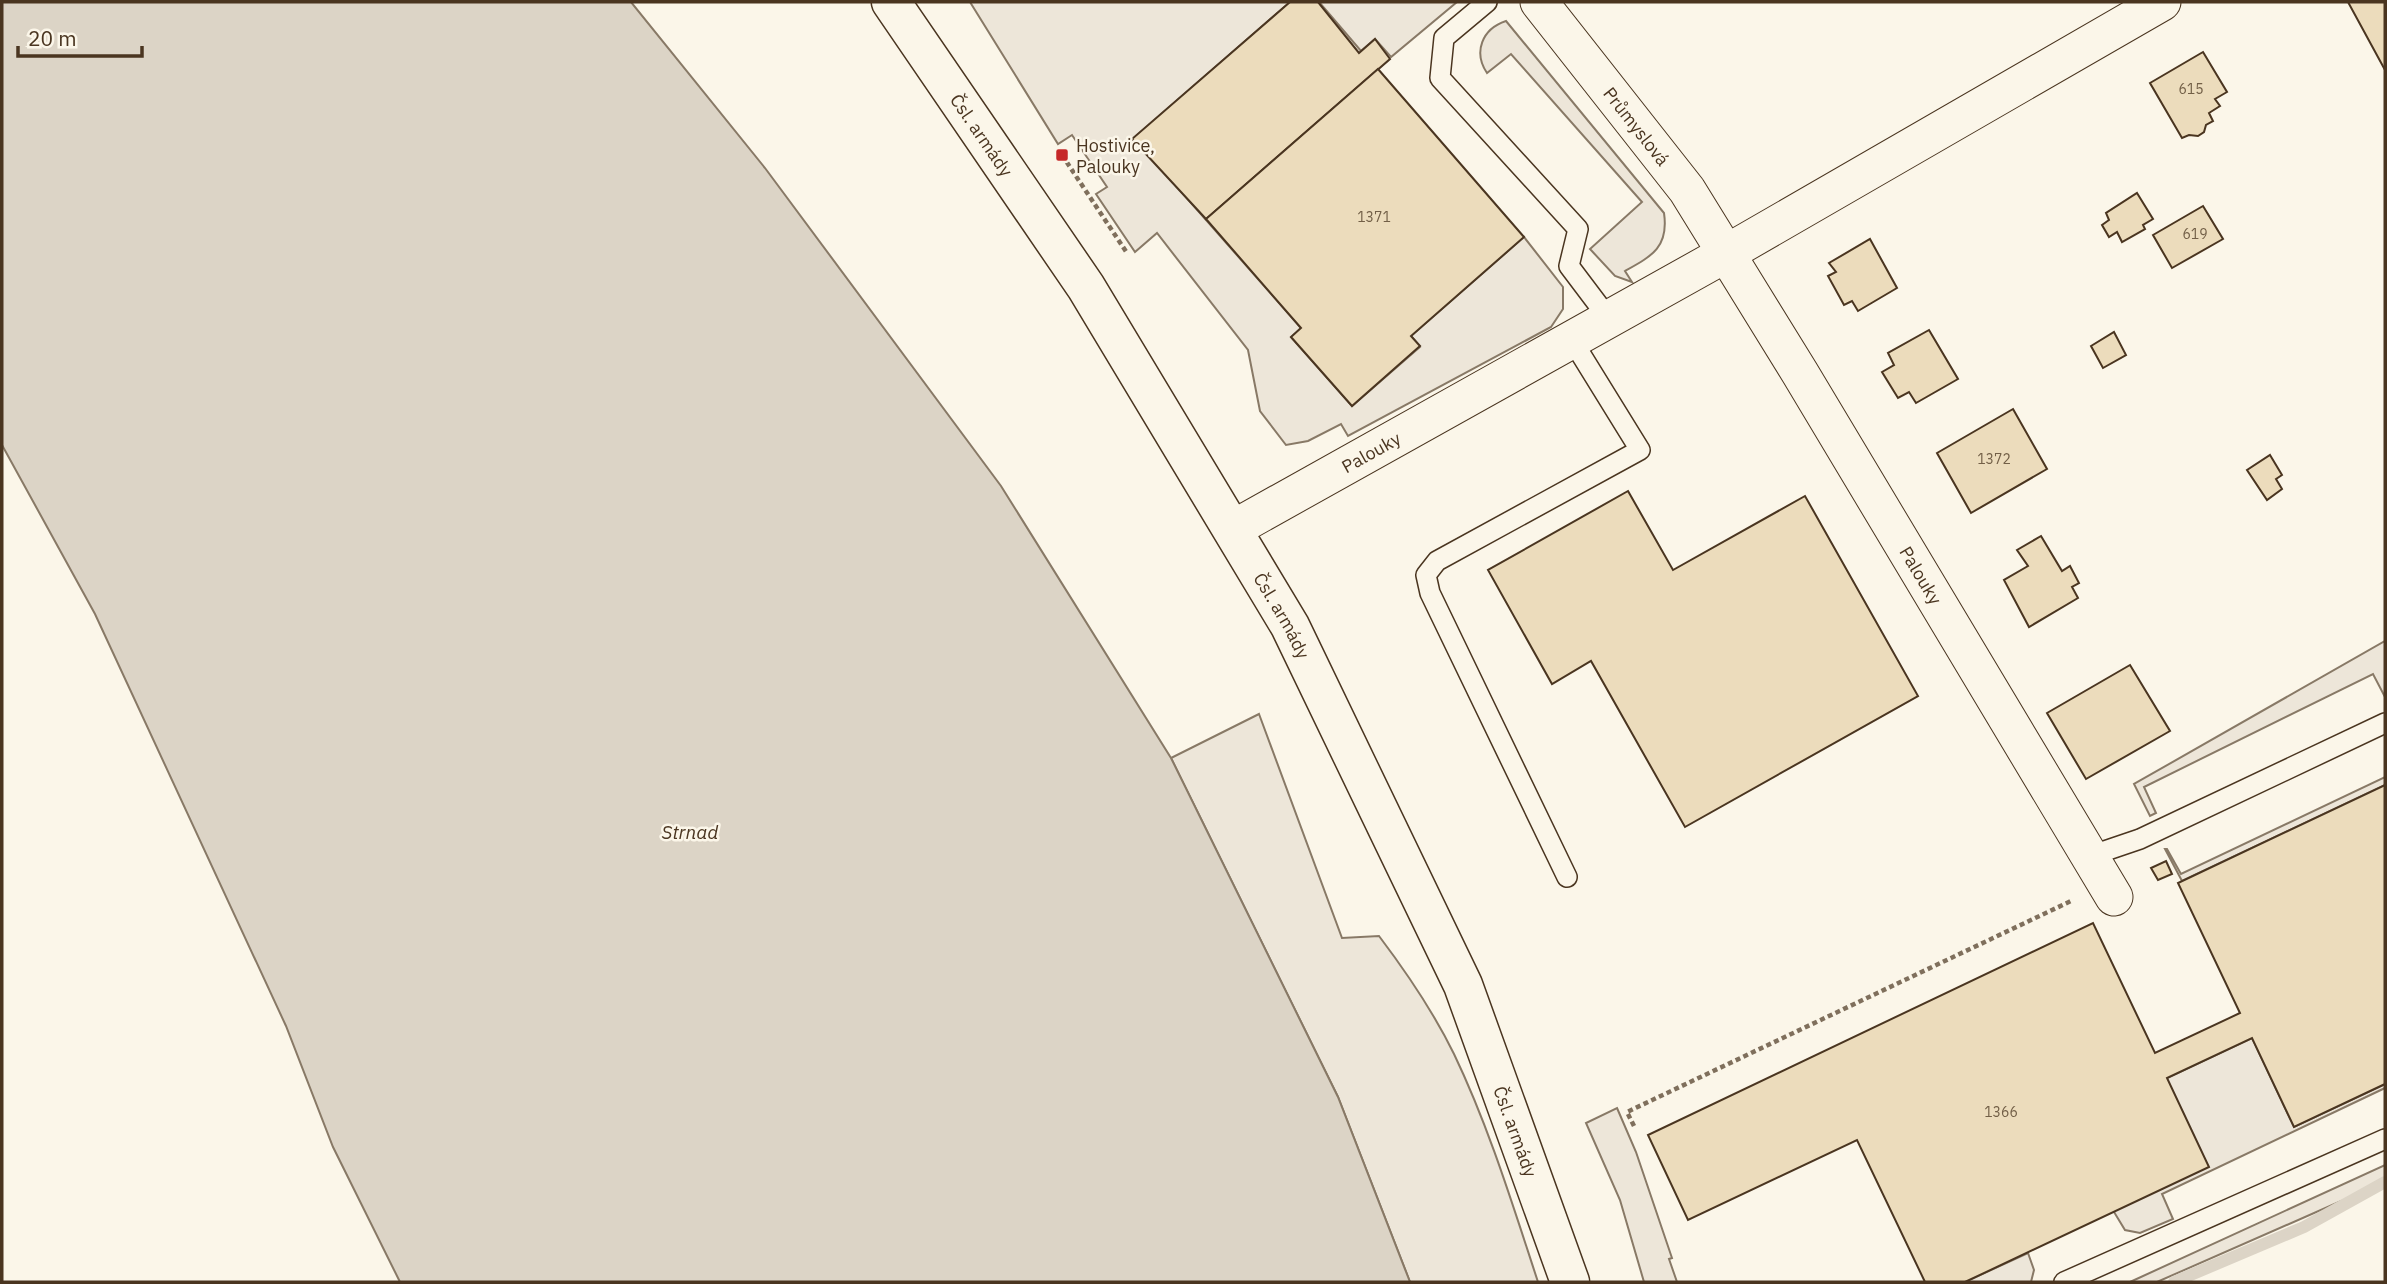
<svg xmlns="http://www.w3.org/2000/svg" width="2387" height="1284" font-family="'IBM Plex Sans',sans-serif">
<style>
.green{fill:#ede6d9;stroke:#887966;stroke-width:2}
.water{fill:#dcd4c6;stroke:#887966;stroke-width:2}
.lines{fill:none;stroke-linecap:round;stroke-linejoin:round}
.stream{stroke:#dcd4c6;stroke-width:12}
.building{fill:#ecdcbc;stroke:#4a3520;stroke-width:2}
.lane-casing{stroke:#4a3520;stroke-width:22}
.street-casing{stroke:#4a3520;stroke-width:39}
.secondary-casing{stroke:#4a3520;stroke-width:41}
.path{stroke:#7f6f5c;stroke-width:4.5;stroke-dasharray:5 3.5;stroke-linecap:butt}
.lane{stroke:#fbf6e9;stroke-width:19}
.street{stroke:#fbf6e9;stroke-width:37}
.secondary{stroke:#fbf6e9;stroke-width:38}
.poi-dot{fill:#c62828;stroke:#fbf6e9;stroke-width:2.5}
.labels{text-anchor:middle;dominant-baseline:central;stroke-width:5;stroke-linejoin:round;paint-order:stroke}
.number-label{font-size:14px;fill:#725f47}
.street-label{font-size:18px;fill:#4a3520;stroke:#fbf6e9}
.poi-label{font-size:18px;fill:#4a3520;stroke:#fbf6e9;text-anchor:start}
.water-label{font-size:19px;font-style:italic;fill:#4a3520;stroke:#fbf6e9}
</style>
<rect width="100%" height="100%" fill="#fbf6e9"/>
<g class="green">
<path d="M970,2H1290L1134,138L1301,328L1291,337L1352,406L1420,347L1411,336L1524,237L1563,287V309L1551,327L1348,436L1341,424L1308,441L1286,445L1260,411L1248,350L1157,233L1135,252L1096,194L1107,187L1072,135L1058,144Z"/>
<path d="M1319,2H1457L1391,57L1375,39L1361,51Z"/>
<path d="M1506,21L1664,213C1669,247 1652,256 1625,271L1632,282L1615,276L1590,249L1642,202L1511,54L1487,73C1473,52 1482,29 1506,21Z"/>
<path d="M2385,641V697L2373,674L2144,787L2156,813L2150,816L2134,784Z"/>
<path d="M1259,714L1342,938L1379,936C1407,973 1434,1013 1454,1054C1489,1127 1513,1206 1538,1282H1410L1338,1097L1171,758Z"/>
<path d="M2385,777V785L2182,881L2165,849H2167L2181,874Z"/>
<path d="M2252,1038L2294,1127L2385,1084V1088L2162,1194L2173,1219L2140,1233L2125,1230L2114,1212L2167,1078Z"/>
<path d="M1617,1108L1636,1152L1672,1258L1669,1259L1677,1282H1644L1620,1200L1586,1123Z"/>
<path d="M2385,1165V1185L2339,1202L2157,1282H2130Z"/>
<path d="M2028,1253L2034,1270L2031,1282H1965Z"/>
</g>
<path class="water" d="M2,2H631L765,168L1001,486L1171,758L1338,1097L1410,1282H400L333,1147L286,1026L95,614L2,445Z"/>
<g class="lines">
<path class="stream" d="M2174,1282L2304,1227L2385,1182"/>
</g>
<g class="building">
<path d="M1290,2H1318L1359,53L1375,39L1390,59L1206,219L1132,139Z"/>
<path d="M2348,2H2385V70Z"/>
<path d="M2203,52L2227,92L2215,99L2220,106L2209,113L2213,121L2206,125L2204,132L2198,136L2189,135L2182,138L2150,83Z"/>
<path d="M1378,69L1524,237L1411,336L1420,346L1352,406L1291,337L1301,328L1206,219Z"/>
<path d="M2137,193L2153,219L2143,225L2145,229L2122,242L2117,232L2109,237L2102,225L2109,220L2106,213Z"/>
<path d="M2203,206L2223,239L2172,268L2153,235Z"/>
<path d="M1870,239L1897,288L1858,311L1852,301L1844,305L1828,276L1836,272L1829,263Z"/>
<path d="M1929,330L1958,379L1916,403L1909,392L1898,398L1882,372L1894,365L1888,353Z"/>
<path d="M2114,332L2126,355L2103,368L2091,346Z"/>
<path d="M2013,409L2047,469L1971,513L1937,453Z"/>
<path d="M2270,455L2282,475L2276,479L2282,489L2267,500L2247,470Z"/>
<path d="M1628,491L1673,570L1805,496L1918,696L1685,827L1591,661L1552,684L1488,570Z"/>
<path d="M2041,536L2062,571L2070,566L2079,583L2072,587L2078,598L2029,627L2004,580L2028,566L2017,550Z"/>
<path d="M2130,665L2170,731L2086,779L2047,713Z"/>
<path d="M2385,785V1084L2294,1127L2252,1038L2167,1078L2209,1167L1965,1282H1925L1857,1140L1688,1220L1648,1135L2093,923L2155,1053L2240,1013L2178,883Z"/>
<path d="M2166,861L2172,874L2158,880L2151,868Z"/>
</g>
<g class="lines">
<g class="lane-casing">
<g id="lane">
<path d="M1487,2L1444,38L1440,78L1578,229L1569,266L1609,319"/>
<path d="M2090,856L2140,839L2385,723"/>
<path d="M1567,877L1430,593L1426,575L1437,561L1640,450L1572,340"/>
<path d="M2064,1282L2385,1139"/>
</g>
</g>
<g class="street-casing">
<g id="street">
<path id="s1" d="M1539,2L1687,190L1800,373L2114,897"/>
<path id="s2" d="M1233,529L1727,253L2162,2"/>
</g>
</g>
<g class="secondary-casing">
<g id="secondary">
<path id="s3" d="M891,2L1086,287L1290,626L1463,985L1570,1282"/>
</g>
</g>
<g class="path">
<path d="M1062,155L1127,253"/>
<path d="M1634,1126L1627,1112L2071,901"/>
</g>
<use href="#lane" class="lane"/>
<use href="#street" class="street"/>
<use href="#secondary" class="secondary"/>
</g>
<rect class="poi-dot" x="1055" y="148" width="14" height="14" rx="3.5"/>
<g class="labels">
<g class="number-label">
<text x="2191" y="89">615</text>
<text x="1374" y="217">1371</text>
<text x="2195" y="234">619</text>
<text x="1994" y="459">1372</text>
<text x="2001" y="1112">1366</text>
</g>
<g class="street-label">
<text stroke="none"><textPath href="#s1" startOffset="158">Průmyslová</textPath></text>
<text stroke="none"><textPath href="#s3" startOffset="161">Čsl. armády</textPath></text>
<text stroke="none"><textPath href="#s2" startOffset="158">Palouky</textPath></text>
<text stroke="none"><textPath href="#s1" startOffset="690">Palouky</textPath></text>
<text stroke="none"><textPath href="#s3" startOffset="728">Čsl. armády</textPath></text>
<text stroke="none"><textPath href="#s3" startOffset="1295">Čsl. armády</textPath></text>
</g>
<g class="poi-label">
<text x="1076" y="145">Hostivice,<tspan x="1076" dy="21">Palouky</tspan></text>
</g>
<g class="water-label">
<text x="690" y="832">Strnad</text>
</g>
</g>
<rect width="2387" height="1284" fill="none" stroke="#4a3520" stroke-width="7"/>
<path d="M18 46v10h124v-10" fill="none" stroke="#4a3520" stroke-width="3.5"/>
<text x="28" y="46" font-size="21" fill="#4a3520" stroke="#fbf6e9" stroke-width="5" paint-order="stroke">20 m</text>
</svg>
